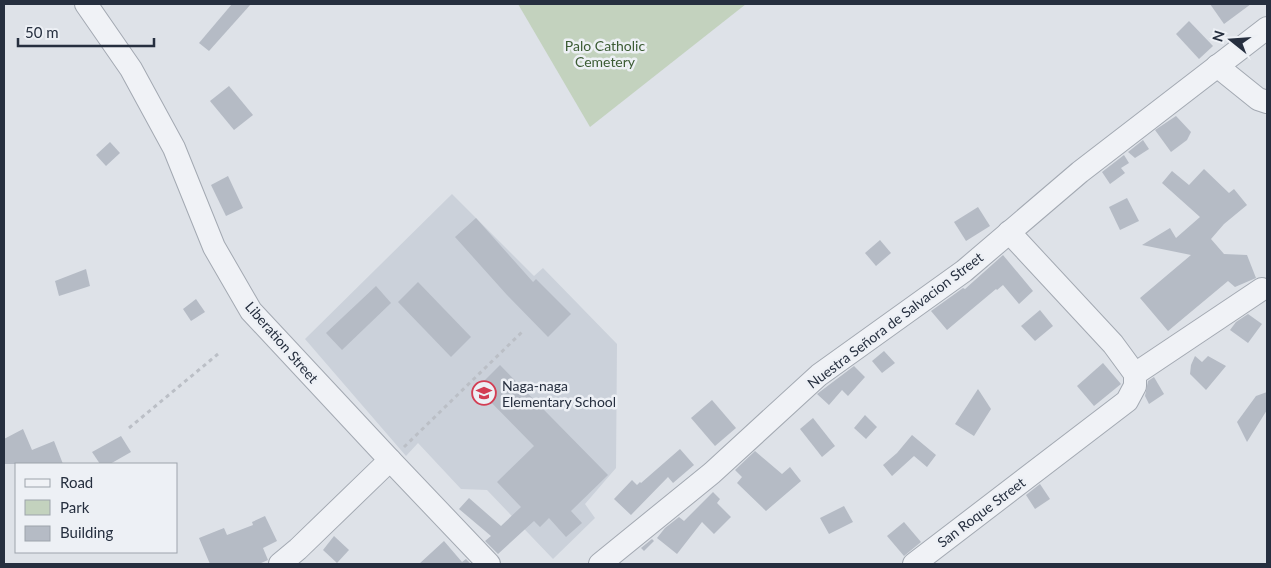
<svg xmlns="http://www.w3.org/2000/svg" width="1271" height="568" font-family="Lato,sans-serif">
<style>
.built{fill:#cbd1da}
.green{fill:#c3d2be}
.building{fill:#b5bbc5}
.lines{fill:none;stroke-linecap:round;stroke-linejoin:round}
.minor-casing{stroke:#a3a9b2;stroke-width:24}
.path{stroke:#bbbfc6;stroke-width:3;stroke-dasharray:4 4;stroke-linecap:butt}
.minor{stroke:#f0f2f6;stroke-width:22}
.labels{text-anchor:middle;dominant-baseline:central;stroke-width:5;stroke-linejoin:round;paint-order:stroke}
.park-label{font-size:14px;fill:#3b5b33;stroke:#edf0f5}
.street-label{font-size:14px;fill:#262f3f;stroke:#edf0f5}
.poi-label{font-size:14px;fill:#262f3f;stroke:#edf0f5;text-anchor:start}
</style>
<rect width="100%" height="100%" fill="#dee2e8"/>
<path class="built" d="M452,194L534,276L543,268L617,344L616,468L585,504L595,518L553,559L487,490L461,489L418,443L406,456L305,339Z"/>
<path class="green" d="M518,4H746L590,127Z"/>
<g class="building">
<path d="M232,4H251L209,51L199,43Z"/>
<path d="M1210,4H1251L1224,24Z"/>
<path d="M1189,21L1213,46L1199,59L1176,34Z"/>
<path d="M229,86L253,115L234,130L210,101Z"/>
<path d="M1176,116L1191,132L1187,140L1171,152L1155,130Z"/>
<path d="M1143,140L1149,149L1135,158L1128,152Z"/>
<path d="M110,142L120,153L106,166L96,155Z"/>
<path d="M1124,155L1129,163L1121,168L1125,173L1110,184L1102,172Z"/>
<path d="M1204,169L1229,193L1234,189L1247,205L1224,224L1211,239L1224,254L1247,255L1256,278L1235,287L1228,281L1168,331L1140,298L1191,255L1142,245L1170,228L1176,238L1200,217L1162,183L1172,171L1189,185Z"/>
<path d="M228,176L243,208L226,216L211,185Z"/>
<path d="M1127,198L1139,221L1120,230L1109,207Z"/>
<path d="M978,207L990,226L966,241L954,222Z"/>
<path d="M476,218L533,282L536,279L571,314L548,337L507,295L455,237Z"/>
<path d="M880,240L891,253L876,266L865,253Z"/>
<path d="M1003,255L1033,291L1019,304L1003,285L997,290L996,289L947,330L931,311L963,288L965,289Z"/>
<path d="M86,269L90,286L59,296L55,281Z"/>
<path d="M418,282L471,337L451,357L398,302Z"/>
<path d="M376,286L391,303L342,350L326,333Z"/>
<path d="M196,299L205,312L191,321L183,309Z"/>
<path d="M1040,310L1053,326L1035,341L1021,326Z"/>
<path d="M1248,314L1262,324L1248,343L1230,330L1236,322Z"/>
<path d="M884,351L895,363L882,373L872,361Z"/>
<path d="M1195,356L1202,362L1208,356L1226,366L1206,390L1190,374L1191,365Z"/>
<path d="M1103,363L1121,384L1094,406L1077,386Z"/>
<path d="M500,365L608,475L571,511L582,523L566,537L549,518L540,527L534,521L498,554L485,541L491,536L459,509L469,498L501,526L521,507L497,482L534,446L477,388Z"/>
<path d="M854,366L865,377L848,396L842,390L829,405L817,394Z"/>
<path d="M1154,377L1164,394L1149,404L1145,396L1148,381Z"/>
<path d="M978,389L991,409L974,436L955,424Z"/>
<path d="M1267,392V410L1247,442L1237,422L1256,396Z"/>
<path d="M712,400L736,428L715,446L691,418Z"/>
<path d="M865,415L877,427L866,439L854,428Z"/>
<path d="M813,418L835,446L822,457L800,429Z"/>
<path d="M23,429L32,450L54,441L63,464H4V439Z"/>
<path d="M912,435L936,455L927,467L914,456L892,476L883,465L897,453Z"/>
<path d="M121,436L131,452L110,464H100L92,452Z"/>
<path d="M680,449L694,465L673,483L668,477L631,515L614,499L632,480L637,485L640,482L641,483Z"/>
<path d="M755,451L782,474L790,467L801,481L766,511L737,483L742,477L735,470Z"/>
<path d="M1040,484L1050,499L1035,509L1026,495Z"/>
<path d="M713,492L720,499L717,503L731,517L714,534L702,522L677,554L657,538L665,528L679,517L684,521Z"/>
<path d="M844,506L853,522L829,534L820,518Z"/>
<path d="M265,516L277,541L263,548L268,560L259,564H210L199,538L224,528L227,535L253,525L252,522Z"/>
<path d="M904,522L921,542L904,556L887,536Z"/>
<path d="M334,536L349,550L337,563L323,550Z"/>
<path d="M652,539L654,541L644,551L641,548Z"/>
<path d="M444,541L462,562L466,559L471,564H419Z"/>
</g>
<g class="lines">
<g class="minor-casing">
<g id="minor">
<path d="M86,4L131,69L174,148L214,247L251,311L390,460L489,564"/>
<path d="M1217,66L1258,99L1267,102"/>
<path d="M1135,374L1262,289"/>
<path d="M280,564L298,549L390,460"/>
<path d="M600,564L712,473L819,375L964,271L1080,172L1267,28"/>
<path d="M914,564L1127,401L1135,386V374L1113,344L1009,232"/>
</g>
</g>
<g class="path">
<path d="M129,428L218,354"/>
<path d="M404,447L522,332"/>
</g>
<use href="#minor" class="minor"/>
</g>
<defs>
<g id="school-ring" transform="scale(1.25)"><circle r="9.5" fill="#edf0f5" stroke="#d33d53" stroke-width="1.5"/><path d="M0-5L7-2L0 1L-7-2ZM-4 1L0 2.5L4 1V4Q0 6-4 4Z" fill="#d33d53"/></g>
</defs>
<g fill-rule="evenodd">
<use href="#school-ring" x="484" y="393"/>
</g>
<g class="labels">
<g class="park-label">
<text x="605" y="45">Palo Catholic<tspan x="605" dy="16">Cemetery</tspan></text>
</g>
<g class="street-label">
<text transform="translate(895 320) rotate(-37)">Nuestra Señora de Salvacion Street</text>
<text transform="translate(282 342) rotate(49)">Liberation Street</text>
<text transform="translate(981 512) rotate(-37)">San Roque Street</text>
</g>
<g class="poi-label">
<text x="502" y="385">Naga-naga<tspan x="502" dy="16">Elementary School</tspan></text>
</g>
</g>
<rect width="1271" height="568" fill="none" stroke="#262f3f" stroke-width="10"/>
<rect x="15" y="463" width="162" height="90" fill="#edf0f5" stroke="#9da3ac"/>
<rect x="25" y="479" width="25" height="8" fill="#f0f2f6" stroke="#9da3ac"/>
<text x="60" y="488" font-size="15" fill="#262f3f">Road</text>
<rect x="25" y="500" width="25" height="15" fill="#c3d2be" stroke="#9da3ac"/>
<text x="60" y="513" font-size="15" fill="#262f3f">Park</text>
<rect x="25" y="526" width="25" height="15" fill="#b5bbc5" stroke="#9da3ac"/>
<text x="60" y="538" font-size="15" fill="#262f3f">Building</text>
<g transform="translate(1231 40) rotate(287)" stroke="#edf0f5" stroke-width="4" paint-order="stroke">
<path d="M0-4L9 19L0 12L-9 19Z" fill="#262f3f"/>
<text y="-8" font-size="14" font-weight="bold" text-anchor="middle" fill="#262f3f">N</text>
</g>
<path d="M18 38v8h136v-8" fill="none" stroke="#262f3f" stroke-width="2.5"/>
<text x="25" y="38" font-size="15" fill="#262f3f" stroke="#edf0f5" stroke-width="4" paint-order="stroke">50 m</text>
</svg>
